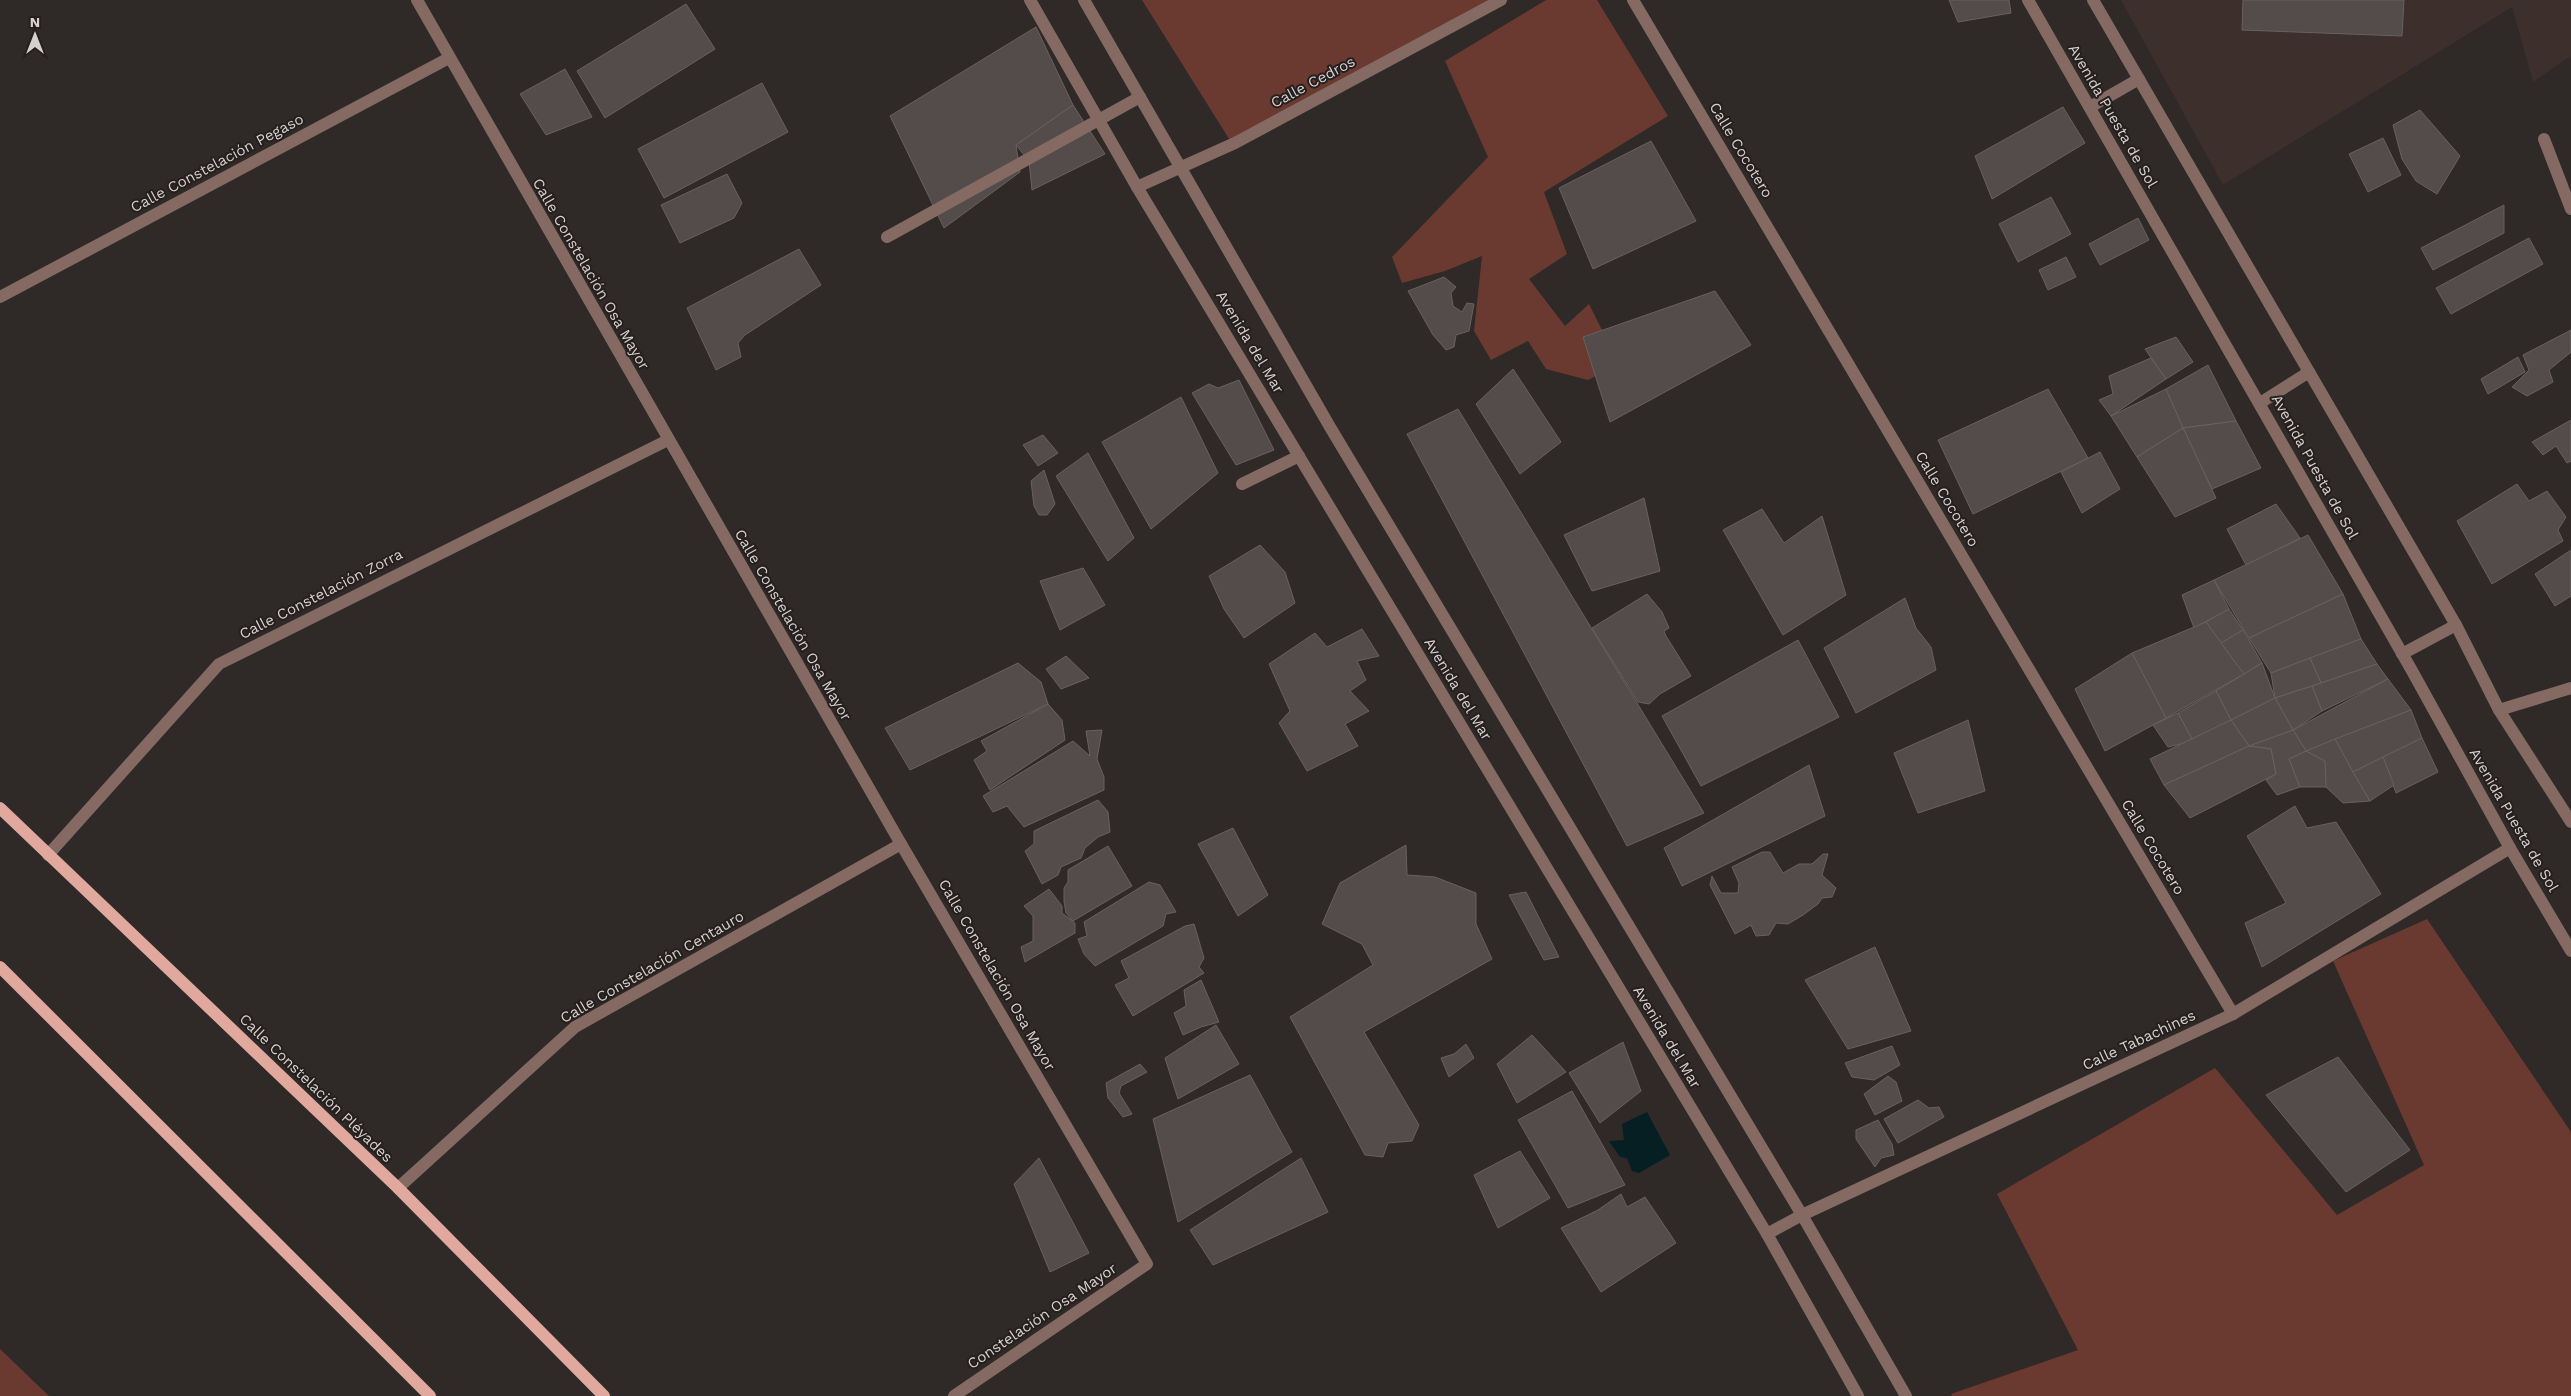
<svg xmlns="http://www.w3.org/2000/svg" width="2571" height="1396" font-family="'Work Sans',sans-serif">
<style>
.built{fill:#3c2f2c}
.green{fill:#6a3a31}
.water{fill:#051f22}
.building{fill:#534c4a;stroke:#696160}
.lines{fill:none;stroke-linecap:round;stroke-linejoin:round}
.minor{stroke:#856a64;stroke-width:12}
.major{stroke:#e1a99d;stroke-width:12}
.labels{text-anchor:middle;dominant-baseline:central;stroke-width:4;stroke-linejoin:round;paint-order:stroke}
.street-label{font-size:15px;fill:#d6d1d0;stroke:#251f1e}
</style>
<rect width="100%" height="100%" fill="#2f2927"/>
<path class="built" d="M2121,0H2571V56L2533,82L2512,7L2223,185Z"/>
<g class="green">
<path d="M1142,0H1498L1231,142Z"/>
<path d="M1546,0H1597L1668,116L1544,192L1567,254L1529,279L1565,326L1589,304L1619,364L1588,380L1546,369L1528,341L1491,360L1474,331L1482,256L1445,271L1402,283L1392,257L1488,157L1445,61Z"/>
<path d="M2427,919L2571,1132V1396H1952L1951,1394L2078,1350L1997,1194L2215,1068L2337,1215L2424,1165L2333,961Z"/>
<path d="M0,1349L49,1396H0Z"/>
</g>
<path class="water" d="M1647,1112L1670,1155L1639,1173L1632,1171L1627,1158L1620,1157L1609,1141L1624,1140L1622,1124Z"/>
<g class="building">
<path d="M1949,0H2009L2011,13L1958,22Z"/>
<path d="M2243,0H2404L2402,36L2242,30Z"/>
<path d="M686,4L715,49L605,118L577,71Z"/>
<path d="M1036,27L1073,105L1016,145L1020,172L944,228L890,116Z"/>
<path d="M565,69L592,117L546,135L520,94Z"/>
<path d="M762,83L788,132L664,198L638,149Z"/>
<path d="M1073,105L1105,154L1032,190L1029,161L1016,145Z"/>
<path d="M2063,107L2085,143L1992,199L1975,156Z"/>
<path d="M2420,110L2460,156L2437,194L2416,181L2402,159L2393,125Z"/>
<path d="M2383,138L2401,175L2368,192L2349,154Z"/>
<path d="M1651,141L1696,221L1593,269L1559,188Z"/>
<path d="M727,174L742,203L734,218L680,243L661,205Z"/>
<path d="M2051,197L2071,234L2018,262L1999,224Z"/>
<path d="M2504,205V233L2433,270L2421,248Z"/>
<path d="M2138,218L2149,240L2100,265L2089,244Z"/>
<path d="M2529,238L2543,264L2451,314L2436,288Z"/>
<path d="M799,249L821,285L745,335L738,343L741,357L716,370L687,308Z"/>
<path d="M2066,257L2076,277L2048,290L2039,270Z"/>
<path d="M1444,277L1456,287L1451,293L1453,306L1462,312L1467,303L1474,304L1469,331L1456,335L1454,347L1446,350L1433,335L1408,291Z"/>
<path d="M1715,291L1751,345L1610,422L1583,337Z"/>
<path d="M2571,330V352L2549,370L2553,382L2527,396L2512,387L2529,370L2523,355Z"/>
<path d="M2176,337L2193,362L2166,379L2145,349Z"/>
<path d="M2518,357L2525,372L2488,394L2481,379Z"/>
<path d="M2151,358L2166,379L2111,416L2099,400L2113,394L2109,376Z"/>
<path d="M2208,365L2236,421L2183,428L2166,389Z"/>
<path d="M1513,369L1561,442L1520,474L1476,404Z"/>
<path d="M1239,380L1274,450L1236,465L1192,393L1209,384L1218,388Z"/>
<path d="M2048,389L2088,458L1973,514L1938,440Z"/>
<path d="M2166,389L2183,428L2137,457L2111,416Z"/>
<path d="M1181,397L1218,473L1151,529L1102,442Z"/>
<path d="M1458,409L1704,813L1627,846L1407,434Z"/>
<path d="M2571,420V461L2567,463L2556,446L2543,455L2532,442Z"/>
<path d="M2236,421L2261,468L2212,489L2183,428Z"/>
<path d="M2183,428L2216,498L2175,517L2137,457Z"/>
<path d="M1043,435L1058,453L1038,466L1023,445Z"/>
<path d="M2100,452L2120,489L2082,513L2061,472Z"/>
<path d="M1088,453L1134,538L1108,561L1056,476Z"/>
<path d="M1044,470L1055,504L1047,515H1039L1034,506L1031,481Z"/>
<path d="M2517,484L2529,501L2547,491L2566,517L2558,530L2563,541L2492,584L2457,521Z"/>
<path d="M1644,498L1660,571L1592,591L1564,535Z"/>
<path d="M2276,504L2300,538L2246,565L2227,529Z"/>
<path d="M1762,509L1784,543L1822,516L1846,595L1783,635L1723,530Z"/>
<path d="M2308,535L2343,594L2249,638L2214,580Z"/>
<path d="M1260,545L1285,572L1295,603L1244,638L1224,609L1209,576Z"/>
<path d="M2571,550V596L2555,606L2535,574Z"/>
<path d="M1083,568L1105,605L1060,630L1040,581Z"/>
<path d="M2214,580L2229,609L2194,628L2182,595Z"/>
<path d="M1647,594L1662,612L1669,628L1664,631L1666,636L1691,676L1660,694L1649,704L1638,702L1592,628Z"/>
<path d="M2343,594L2361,639L2271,673L2249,638Z"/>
<path d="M1905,598L1916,628L1931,647L1936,670L1856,713L1824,648Z"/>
<path d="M2229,609L2243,630L2221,643L2206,622Z"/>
<path d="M2206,622L2244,674L2166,718L2132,653Z"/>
<path d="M1362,629L1379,656L1357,661L1366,680L1350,691L1369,711L1345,724L1358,746L1307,771L1279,723L1290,711L1269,664L1315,633L1327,647Z"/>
<path d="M2243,630L2262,663L2244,674L2221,643Z"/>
<path d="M2361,639L2377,664L2321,683L2310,658Z"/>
<path d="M1798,640L1839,717L1701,786L1662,716Z"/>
<path d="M2132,653L2166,718L2105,751L2075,689Z"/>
<path d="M1066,656L1089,678L1061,689L1046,669Z"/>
<path d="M2310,658L2321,683L2275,698L2271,673Z"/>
<path d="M1018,663L1041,682L1048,704L910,770L885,728Z"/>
<path d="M2262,663L2275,698L2231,720L2216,691Z"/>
<path d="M2377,664L2388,679L2322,711L2312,686Z"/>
<path d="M2388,679L2411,710L2306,751L2293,730Z"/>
<path d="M2312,686L2322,711L2293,730L2275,698Z"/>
<path d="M2216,691L2231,720L2193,741L2178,713Z"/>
<path d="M2275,698L2293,730L2249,746L2231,720Z"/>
<path d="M1048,704L1062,720L1065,740L990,790L974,760L987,751L981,741Z"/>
<path d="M2411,710L2422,738L2353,772L2335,739Z"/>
<path d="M2178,713L2193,741L2168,747L2153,725Z"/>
<path d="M1968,720L1985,791L1918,813L1894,753Z"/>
<path d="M2231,720L2249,746L2164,785L2150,759Z"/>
<path d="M1102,730L1097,759L1104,777V790L1024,827L1007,806L993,812L983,796L1073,741L1090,756L1086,731Z"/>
<path d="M2293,730L2306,751L2289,759L2300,787L2277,795L2266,780L2276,774L2271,749L2249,746Z"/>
<path d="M2422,738L2438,772L2396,793L2383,757Z"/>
<path d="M2335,739L2353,772L2370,801L2343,803L2326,787L2325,761L2306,751Z"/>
<path d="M2249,746L2271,749L2276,774L2190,818L2164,785Z"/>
<path d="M2306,751L2325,761L2326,787H2300L2289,759Z"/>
<path d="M2383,757L2394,785L2370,801L2353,772Z"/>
<path d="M1809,765L1825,816L1682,886L1664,848Z"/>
<path d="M1098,800L1108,812L1110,832L1098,837L1085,848L1081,858L1061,867L1058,875L1042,884L1025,851L1034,844V831Z"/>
<path d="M2295,806L2307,828L2336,822L2381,894L2262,967L2245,923L2286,903L2247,836Z"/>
<path d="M1233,828L1268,895L1238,916L1198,844Z"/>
<path d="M1406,845L1407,875L1435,877L1476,893V924L1492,959L1364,1032L1419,1125L1412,1141L1388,1143L1383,1157L1365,1155L1290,1017L1373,965L1362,944L1322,924L1340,883Z"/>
<path d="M1108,846L1132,886L1073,921L1066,913L1064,901V888L1068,882V870Z"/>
<path d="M1762,852H1770L1783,873L1799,864H1812L1823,854H1828L1822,875L1836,888L1832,897L1822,898L1818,904L1803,915L1788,924L1776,923L1769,935L1756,936L1751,925L1735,934L1710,885L1712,876L1721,893H1738L1739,883L1732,867Z"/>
<path d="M1149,882L1160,885L1176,912L1166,914L1163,926L1095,966L1084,954L1078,939L1087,936L1084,922Z"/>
<path d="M1049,889L1062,906V913L1075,923V933L1025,962L1021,947L1033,941V916L1024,906Z"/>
<path d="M1526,892L1559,957L1544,960L1509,895Z"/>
<path d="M1194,924L1204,958L1199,967L1204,973L1133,1016L1115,985L1129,978L1121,961L1185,926Z"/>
<path d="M1875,947L1911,1031L1848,1049L1805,980Z"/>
<path d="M1201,980L1219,1022L1201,1027L1183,1035L1174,1013L1186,1006L1184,990Z"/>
<path d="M1216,1025L1239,1064L1178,1099L1165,1058Z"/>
<path d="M1532,1035L1566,1072L1517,1103L1497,1064Z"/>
<path d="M1623,1042L1641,1091L1600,1123L1569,1073Z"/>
<path d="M1466,1044L1474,1058L1449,1077L1441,1058L1454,1054Z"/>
<path d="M1892,1046L1900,1065L1874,1080L1852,1077L1845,1063Z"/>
<path d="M2338,1057L2410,1150L2346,1192L2266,1095Z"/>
<path d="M1140,1064L1147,1072L1121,1086L1119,1093L1132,1114L1123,1117L1108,1098L1106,1083Z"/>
<path d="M1250,1075L1292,1152L1178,1222L1153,1119Z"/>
<path d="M1888,1076L1896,1082L1902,1101L1875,1115L1864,1094Z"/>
<path d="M1572,1091L1625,1185L1568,1208L1518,1120Z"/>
<path d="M1918,1100L1929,1108L1939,1107L1944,1117L1898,1143L1884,1119Z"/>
<path d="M1878,1120L1892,1144L1894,1155L1881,1158L1875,1167L1856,1139V1130Z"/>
<path d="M1520,1151L1550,1198L1498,1228L1474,1175Z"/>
<path d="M1039,1158L1089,1253L1050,1272L1014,1184Z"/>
<path d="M1301,1158L1328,1212L1213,1265L1190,1230Z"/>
<path d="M1621,1194L1627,1207L1645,1197L1676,1243L1601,1292L1561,1228L1598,1210Z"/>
</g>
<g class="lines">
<g class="minor">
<path d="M417,0L901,844L1147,1264L954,1396"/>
<path d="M1030,0L1137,187L1767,1234L1858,1396"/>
<path d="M1084,0L1330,427L1802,1215L1906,1396"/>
<path d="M1633,0L2233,1014"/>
<path d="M2028,0L2411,669L2510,848L2571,951"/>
<path d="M2093,0L2456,625L2499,710L2571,822"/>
<path d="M2090,107L2139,79"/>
<path d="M2544,139L2571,209"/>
<path d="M1137,187L1235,143L1501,0"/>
<path d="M887,237L1140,97"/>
<path d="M0,297L449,58"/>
<path d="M2260,403L2309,372"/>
<path d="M1242,484L1299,456"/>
<path d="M2402,654L2456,625"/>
<path d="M2499,710L2571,688"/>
<path d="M48,855L219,664L668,440"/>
<path d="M398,1188L575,1027L901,844"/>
<path d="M1767,1234L1802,1215L2233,1014L2510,848"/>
</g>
<g class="major">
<path d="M0,808L398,1188L604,1396"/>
<path d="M0,967L430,1396"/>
</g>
</g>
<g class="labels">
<g class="street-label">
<text transform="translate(1313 82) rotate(-28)">Calle Cedros</text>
<text transform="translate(2113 116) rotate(60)">Avenida Puesta de Sol</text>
<text transform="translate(1741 150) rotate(59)">Calle Cocotero</text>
<text transform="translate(217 163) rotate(-28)">Calle Constelación Pegaso</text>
<text transform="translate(591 274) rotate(60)">Calle Constelación Osa Mayor</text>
<text transform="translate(1250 342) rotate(59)">Avenida del Mar</text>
<text transform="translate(2315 467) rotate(61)">Avenida Puesta de Sol</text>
<text transform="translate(1947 499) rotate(59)">Calle Cocotero</text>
<text transform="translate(321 594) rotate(-27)">Calle Constelación Zorra</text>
<text transform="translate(793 625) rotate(60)">Calle Constelación Osa Mayor</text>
<text transform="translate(1458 689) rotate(59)">Avenida del Mar</text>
<text transform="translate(2514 820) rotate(60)">Avenida Puesta de Sol</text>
<text transform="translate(2153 847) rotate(59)">Calle Cocotero</text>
<text transform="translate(652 967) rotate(-30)">Calle Constelación Centauro</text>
<text transform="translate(997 975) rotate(60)">Calle Constelación Osa Mayor</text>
<text transform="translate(1667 1037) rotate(59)">Avenida del Mar</text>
<text transform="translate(2139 1040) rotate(-25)">Calle Tabachines</text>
<text transform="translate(316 1088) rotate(44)">Calle Constelación Pléyades</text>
<text transform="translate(1042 1316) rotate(-34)">Constelación Osa Mayor</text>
</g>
</g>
<g transform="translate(35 35)" stroke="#251f1e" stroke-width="4" paint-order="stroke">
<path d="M0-4L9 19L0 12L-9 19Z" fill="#d6d1d0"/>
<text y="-8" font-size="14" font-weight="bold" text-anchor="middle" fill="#d6d1d0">N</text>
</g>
</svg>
